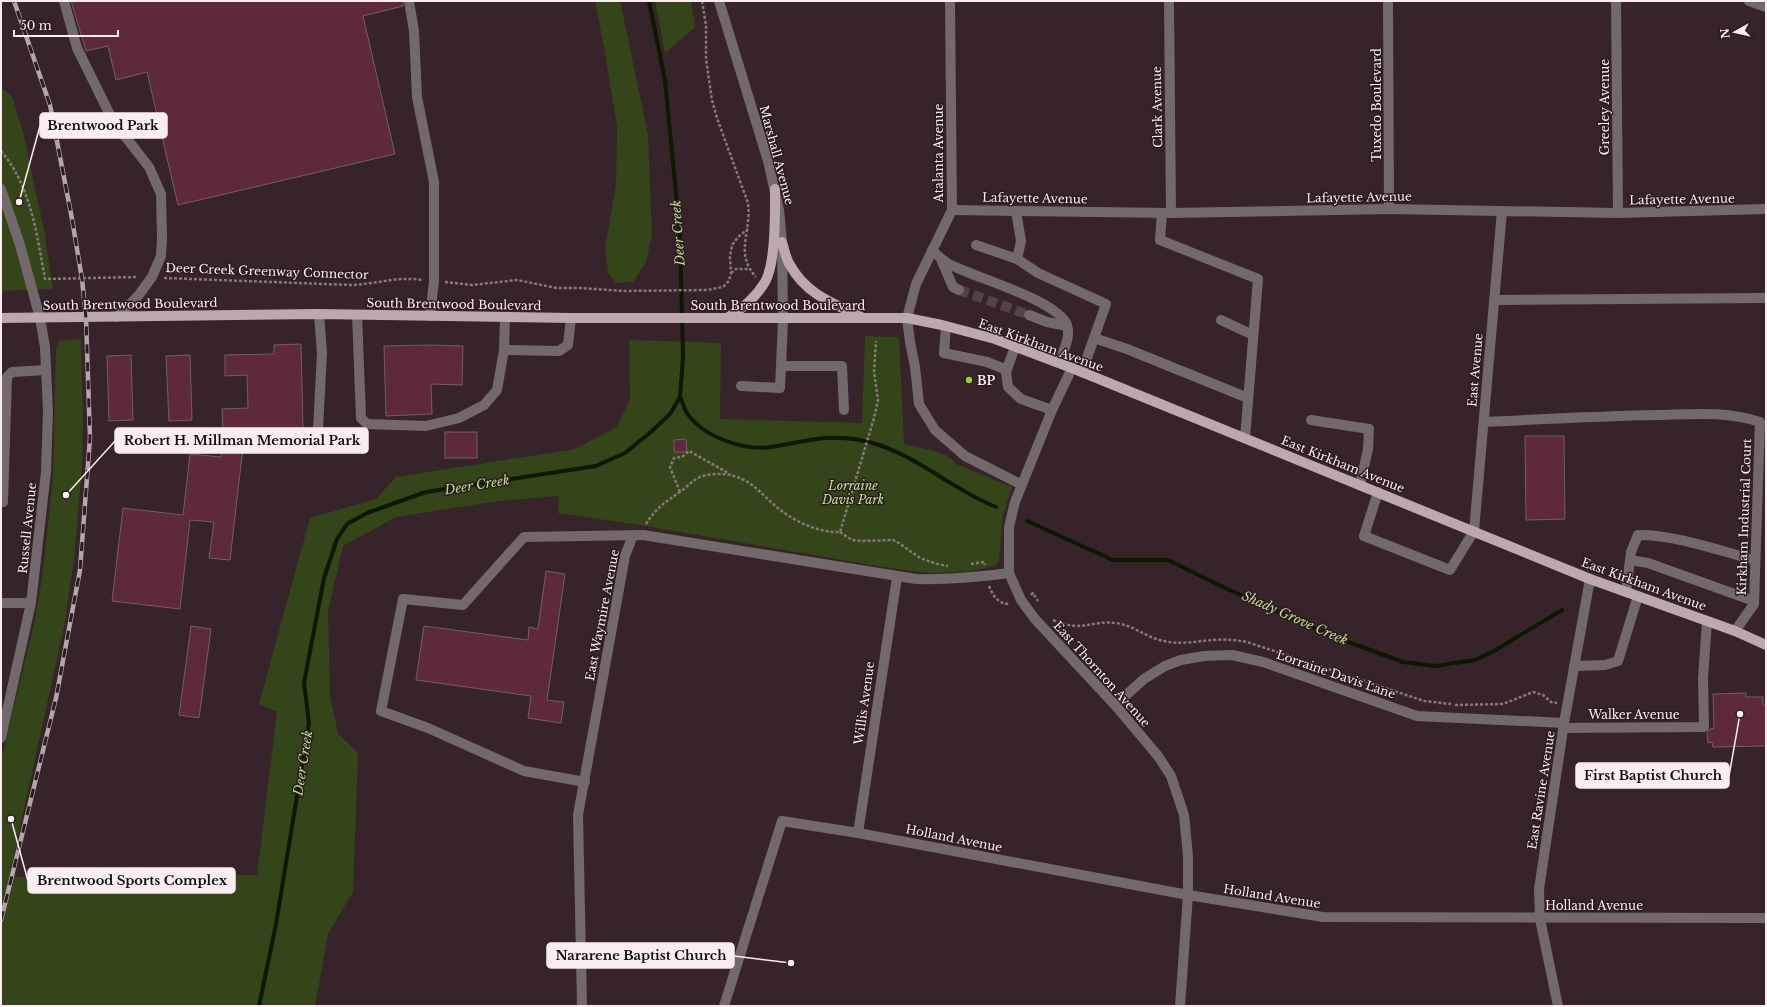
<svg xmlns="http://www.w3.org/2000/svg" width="1767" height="1007" font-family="'Libre Baskerville',serif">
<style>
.green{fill:#334519}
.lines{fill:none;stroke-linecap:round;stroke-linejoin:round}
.stream{stroke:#0d1800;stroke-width:4}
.building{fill:#5e293d;stroke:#735e65}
.minor-tunnel{stroke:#534248;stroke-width:10;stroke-dasharray:10 5;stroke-linecap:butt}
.path{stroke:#88787d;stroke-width:2.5;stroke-dasharray:3 2;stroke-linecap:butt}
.minor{stroke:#73696c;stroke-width:10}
.major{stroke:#bca8ae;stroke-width:10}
.rail-casing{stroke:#b4a5aa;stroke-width:4.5}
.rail{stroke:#2c1b20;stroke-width:3;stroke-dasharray:9;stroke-linecap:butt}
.poi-dot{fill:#96cc3a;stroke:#2c1b20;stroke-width:1.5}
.labels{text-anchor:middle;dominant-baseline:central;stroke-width:3;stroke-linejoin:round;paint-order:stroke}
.street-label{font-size:12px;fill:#faedf1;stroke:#2c1b20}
.poi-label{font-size:12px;font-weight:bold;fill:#faedf1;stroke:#2c1b20;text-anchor:start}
.park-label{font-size:12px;font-style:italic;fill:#bee291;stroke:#2c1b20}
.water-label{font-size:13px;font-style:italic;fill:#badd8d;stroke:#2c1b20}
.leader{fill:none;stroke:#faedf1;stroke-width:1.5}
.callout-dot{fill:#faedf1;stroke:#2c1b20;stroke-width:1.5}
.callout{fill:#faedf1;stroke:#faedf1;stroke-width:1.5}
.callout-label{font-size:13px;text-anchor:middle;font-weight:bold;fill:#111}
</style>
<rect width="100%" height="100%" fill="#36242a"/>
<g class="green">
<path d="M595,1H620L648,134L652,235L646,262L633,282L616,283L608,272L605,248L616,185L617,126L605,53Z"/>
<path d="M655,1H691L695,27L665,53Z"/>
<path d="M1,88L12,96L24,136L44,230L53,289L1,291Z"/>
<path d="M865,336L899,337L904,444C919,448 948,451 956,464L1012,487L1003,515L999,561L995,566L990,567L972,571L944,573H930L883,567L640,525L558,513L559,496L498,501L396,517L343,546L328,611L330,695L338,734L358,753L353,892L328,934L315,1006H1V760L35,620L43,571L53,476L56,348L59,341L81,339L83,420L82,467L74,560L64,627L9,877H173L175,875H257L277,712L259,704L310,518L376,499L396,477L575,449L617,427L630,399L629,340L721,343L720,419L862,423Z"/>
</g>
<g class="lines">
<g class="stream">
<path d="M680,397C683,402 684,409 687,413C703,437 744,451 771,447C789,444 807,440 825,438C843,437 862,439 879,445C921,459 955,491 996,507"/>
<path d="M1027,521L1113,560H1168L1223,587L1332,636L1403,662L1435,666L1475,660L1494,651L1562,610"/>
<path d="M259,1006L276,924L309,723L304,683L324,578L337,539L347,524L367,513L426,492L596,466L625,453L651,432L670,414L680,397L683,357L680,235L665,80L649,1"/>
</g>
</g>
<g class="building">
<path d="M71,1H403V6L363,16L395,154L178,205L147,72L116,80L108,46L86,51Z"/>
<path d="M301,344L303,428L245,430L230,560L209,558L214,522L190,520L180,609L112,601L123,508L183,515L190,454L221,457L225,430H223L222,409L248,408L247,375L225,376V355L274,354V345Z"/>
<path d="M430,345L463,346L462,385L431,384L432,414L386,416L384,346Z"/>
<path d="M131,355L133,420L109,421L107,356Z"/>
<path d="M190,355L192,420L169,421L166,356Z"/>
<rect x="445" y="432" width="32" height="26"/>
<path d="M1525,436H1564L1565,519L1526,520Z"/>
<path d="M686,439L687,452H674V440Z"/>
<path d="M546,571L565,574L547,700L564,702L561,723L528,718L531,696L416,680L424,626L528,640L529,627L538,629Z"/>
<path d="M191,626L211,629L199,718L179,715Z"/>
<path d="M1746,693V697H1763V705H1766V746L1713,747L1712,742L1708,743L1707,733L1710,729L1714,728L1713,694Z"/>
</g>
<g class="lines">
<path class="minor-tunnel" d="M959,290L1029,315"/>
<g class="path">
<path d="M702,1L706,25V59L712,100L717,118L748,203C752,232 734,253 756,277"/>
<path d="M1,151C31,186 37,235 45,279L137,277"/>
<path d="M731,273L736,269H748"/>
<path d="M164,278L352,285C376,284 398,276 422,280"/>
<path d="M445,282L472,285L517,280L556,288H581L623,291L707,290L723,287L729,281L731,273L730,257L732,245L738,237L748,229"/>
<path d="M680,492L670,467L674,458L682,457L689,451L730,474"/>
<path d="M646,524C657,506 665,503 681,491C687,487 692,481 698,478C705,474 715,474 722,474C752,476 761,496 783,512C799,523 820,533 840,532L874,418L878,400L874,372L876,341"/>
<path d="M840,532L852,540L861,541L893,540L899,543L920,558L937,564L948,566"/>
<path d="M971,564L984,562L985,565"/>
<path d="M989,586C993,596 998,604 1010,604"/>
<path d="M1031,595L1033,593L1038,601"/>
<path d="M1053,620C1082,633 1090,620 1116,623C1133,625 1147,638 1164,641C1181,645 1197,641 1213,640C1225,639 1236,640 1247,642L1424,701L1451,704"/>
<path d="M1455,705L1503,704L1533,692L1543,695L1551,702L1557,703"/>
</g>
<g class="minor">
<path d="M64,1L77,48L113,121L149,167L161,194L162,238L161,256L152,277L138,296L117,317"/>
<path d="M409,1L414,31L417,97L434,182V281L430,316"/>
<path d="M719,1L768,161L779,210L782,242L783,320L780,388L741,386"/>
<path d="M950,1L952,210L916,284L907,318L910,342L915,367L919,404L935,430L965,456L1022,485"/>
<path d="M1169,1L1171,213"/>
<path d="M1388,1L1389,209"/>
<path d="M1616,1L1618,213"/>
<path d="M1749,1L1766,7"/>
<path d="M1,189L20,245L40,318L45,347L48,412L46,472L31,603L1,738"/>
<path d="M952,210L1171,213L1389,209L1618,213L1766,209"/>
<path d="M1016,211L1021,241L1017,259L1038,273L1106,304L1082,372"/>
<path d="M1162,213L1160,240L1258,279L1245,438"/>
<path d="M976,245L1017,259"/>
<path d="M932,250C938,256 944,262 951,265C976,278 1057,300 1067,325C1071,337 1063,352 1059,363"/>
<path d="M941,259L953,287L959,290"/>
<path d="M1494,300L1766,298"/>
<path d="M357,315L361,418L367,424L426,426L459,418L484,405L497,390L504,350L505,317"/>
<path d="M1029,315L1047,322L1067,326"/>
<path d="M1221,320L1253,335"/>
<path d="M946,326L944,353L987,362L1007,370"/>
<path d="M1094,338L1127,349L1248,398"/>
<path d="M1015,347L1006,372L1008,387L1021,399L1052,410"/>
<path d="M504,350L559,351L568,345L571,318"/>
<path d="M781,366H842L844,410"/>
<path d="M1072,368L1052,410L1015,502L1009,527V573L1021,600L1035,619L1115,705L1158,756L1171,776L1184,815L1188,856V895L1180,1006"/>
<path d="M1311,420L1369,429L1368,449L1360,485"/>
<path d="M1484,422C1543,419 1601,416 1660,415C1694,414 1727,411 1760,422L1754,604L1735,631"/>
<path d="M318,429L322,353L319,314"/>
<path d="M1378,492L1364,536L1450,570L1474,531L1502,211"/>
<path d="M3,502L7,377L12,372L46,370"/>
<path d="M1630,560L1648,563L1754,601"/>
<path d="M1626,592L1631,552L1638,535C1672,534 1721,551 1755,560"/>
<path d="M1,603H31"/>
<path d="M1574,666L1605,665L1618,661L1638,596"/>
<path d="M1115,705L1144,679L1165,666L1181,660L1204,656L1232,655L1263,662L1417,716L1564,723"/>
<path d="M1564,728L1704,727L1703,678L1707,621"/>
<path d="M585,782L524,771L428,728L381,711L403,599L463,605L524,537L643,535L916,579C948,580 978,577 1009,573"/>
<path d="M858,833L897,577"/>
<path d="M582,1006L578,815L625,556L633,535"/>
<path d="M724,1006L782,821L858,833L1188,895L1323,917L1766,918"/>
<path d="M1558,1006L1540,919L1539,889L1564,723L1590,579"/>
</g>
<g class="major">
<path d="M782,242C784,249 786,259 790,265C806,294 832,303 860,316"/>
<path d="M1,318L319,314L571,318H907L942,325L995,339L1072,368L1590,579L1735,631L1766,645"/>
<path d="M727,318C742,309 756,297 765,282C776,263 775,212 775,189"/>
</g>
<g class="rail-casing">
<path id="rail" d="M1,920L56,698L80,570L90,438L86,318L82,279L72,219L50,105L14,1"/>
</g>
<use href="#rail" class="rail"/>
</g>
<circle class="poi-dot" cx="969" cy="380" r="4"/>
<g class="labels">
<g class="street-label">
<text transform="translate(1376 105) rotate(-90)">Tuxedo Boulevard</text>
<text transform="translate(1157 107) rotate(-91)">Clark Avenue</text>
<text transform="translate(1604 107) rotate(-90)">Greeley Avenue</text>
<text transform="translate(938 153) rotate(-90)">Atalanta Avenue</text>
<text transform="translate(777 155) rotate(75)">Marshall Avenue</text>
<text transform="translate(1359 197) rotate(-1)">Lafayette Avenue</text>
<text transform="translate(1035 198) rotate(1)">Lafayette Avenue</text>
<text transform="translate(1682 199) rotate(-1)">Lafayette Avenue</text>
<text transform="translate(267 271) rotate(2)">Deer Creek Greenway Connector</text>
<text transform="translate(130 304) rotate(-1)">South Brentwood Boulevard</text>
<text transform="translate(454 304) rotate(1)">South Brentwood Boulevard</text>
<text x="778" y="305">South Brentwood Boulevard</text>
<text transform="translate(1041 345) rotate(20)">East Kirkham Avenue</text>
<text transform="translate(1475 370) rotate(-85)">East Avenue</text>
<text transform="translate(1343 464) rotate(22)">East Kirkham Avenue</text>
<text transform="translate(1744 517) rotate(-88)">Kirkham Industrial Court</text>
<text transform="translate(27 528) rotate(-84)">Russell Avenue</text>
<text transform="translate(1644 584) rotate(20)">East Kirkham Avenue</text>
<text transform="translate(602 615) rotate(-79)">East Waymire Avenue</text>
<text transform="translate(1102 674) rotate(48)">East Thornton Avenue</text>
<text transform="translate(1336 674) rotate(19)">Lorraine Davis Lane</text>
<text transform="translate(864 703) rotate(-82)">Willis Avenue</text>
<text x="1634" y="714">Walker Avenue</text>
<text transform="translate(1541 790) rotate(-81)">East Ravine Avenue</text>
<text transform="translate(954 838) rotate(11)">Holland Avenue</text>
<text transform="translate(1272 896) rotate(9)">Holland Avenue</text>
<text x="1594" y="905">Holland Avenue</text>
</g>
<g class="poi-label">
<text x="977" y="380">BP</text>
</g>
<g class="park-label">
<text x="853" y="485">Lorraine<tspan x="853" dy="14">Davis Park</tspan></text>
</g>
<g class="water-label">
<text transform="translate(678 233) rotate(-94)">Deer Creek</text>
<text transform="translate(477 485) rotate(-9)">Deer Creek</text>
<text transform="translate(1295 618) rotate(24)">Shady Grove Creek</text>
<text transform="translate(303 763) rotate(-81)">Deer Creek</text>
</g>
</g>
<path class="leader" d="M19 202L40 126M66 495L115 441M1740 714L1729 776M11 819L28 881M791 963L734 956"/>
<g class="callout-dot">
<circle cx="19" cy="202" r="4"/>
<circle cx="66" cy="495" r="4"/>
<circle cx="1740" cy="714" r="4"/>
<circle cx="11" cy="819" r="4"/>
<circle cx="791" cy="963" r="4"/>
</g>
<g class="callout">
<rect x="40" y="113" width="127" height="25" rx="4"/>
<rect x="115" y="428" width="253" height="25" rx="4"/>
<rect x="1576" y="763" width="153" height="25" rx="4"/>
<rect x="28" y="868" width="207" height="25" rx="4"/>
<rect x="547" y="943" width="187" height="25" rx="4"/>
</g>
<g class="callout-label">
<text x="103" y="130">Brentwood Park</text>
<text x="242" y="445">Robert H. Millman Memorial Park</text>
<text x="1653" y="780">First Baptist Church</text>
<text x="132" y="885">Brentwood Sports Complex</text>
<text x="641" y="960">Nararene Baptist Church</text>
</g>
<rect width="1767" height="1007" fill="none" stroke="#faedf1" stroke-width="4"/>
<g transform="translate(1735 32) rotate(262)" stroke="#2c1b20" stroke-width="3" paint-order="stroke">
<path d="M0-3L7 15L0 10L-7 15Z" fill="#faedf1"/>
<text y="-6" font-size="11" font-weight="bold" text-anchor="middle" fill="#faedf1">N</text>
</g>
<path d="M14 30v6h104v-6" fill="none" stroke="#faedf1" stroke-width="2"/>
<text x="20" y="30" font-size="12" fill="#faedf1" stroke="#2c1b20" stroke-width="3" paint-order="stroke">50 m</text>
</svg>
